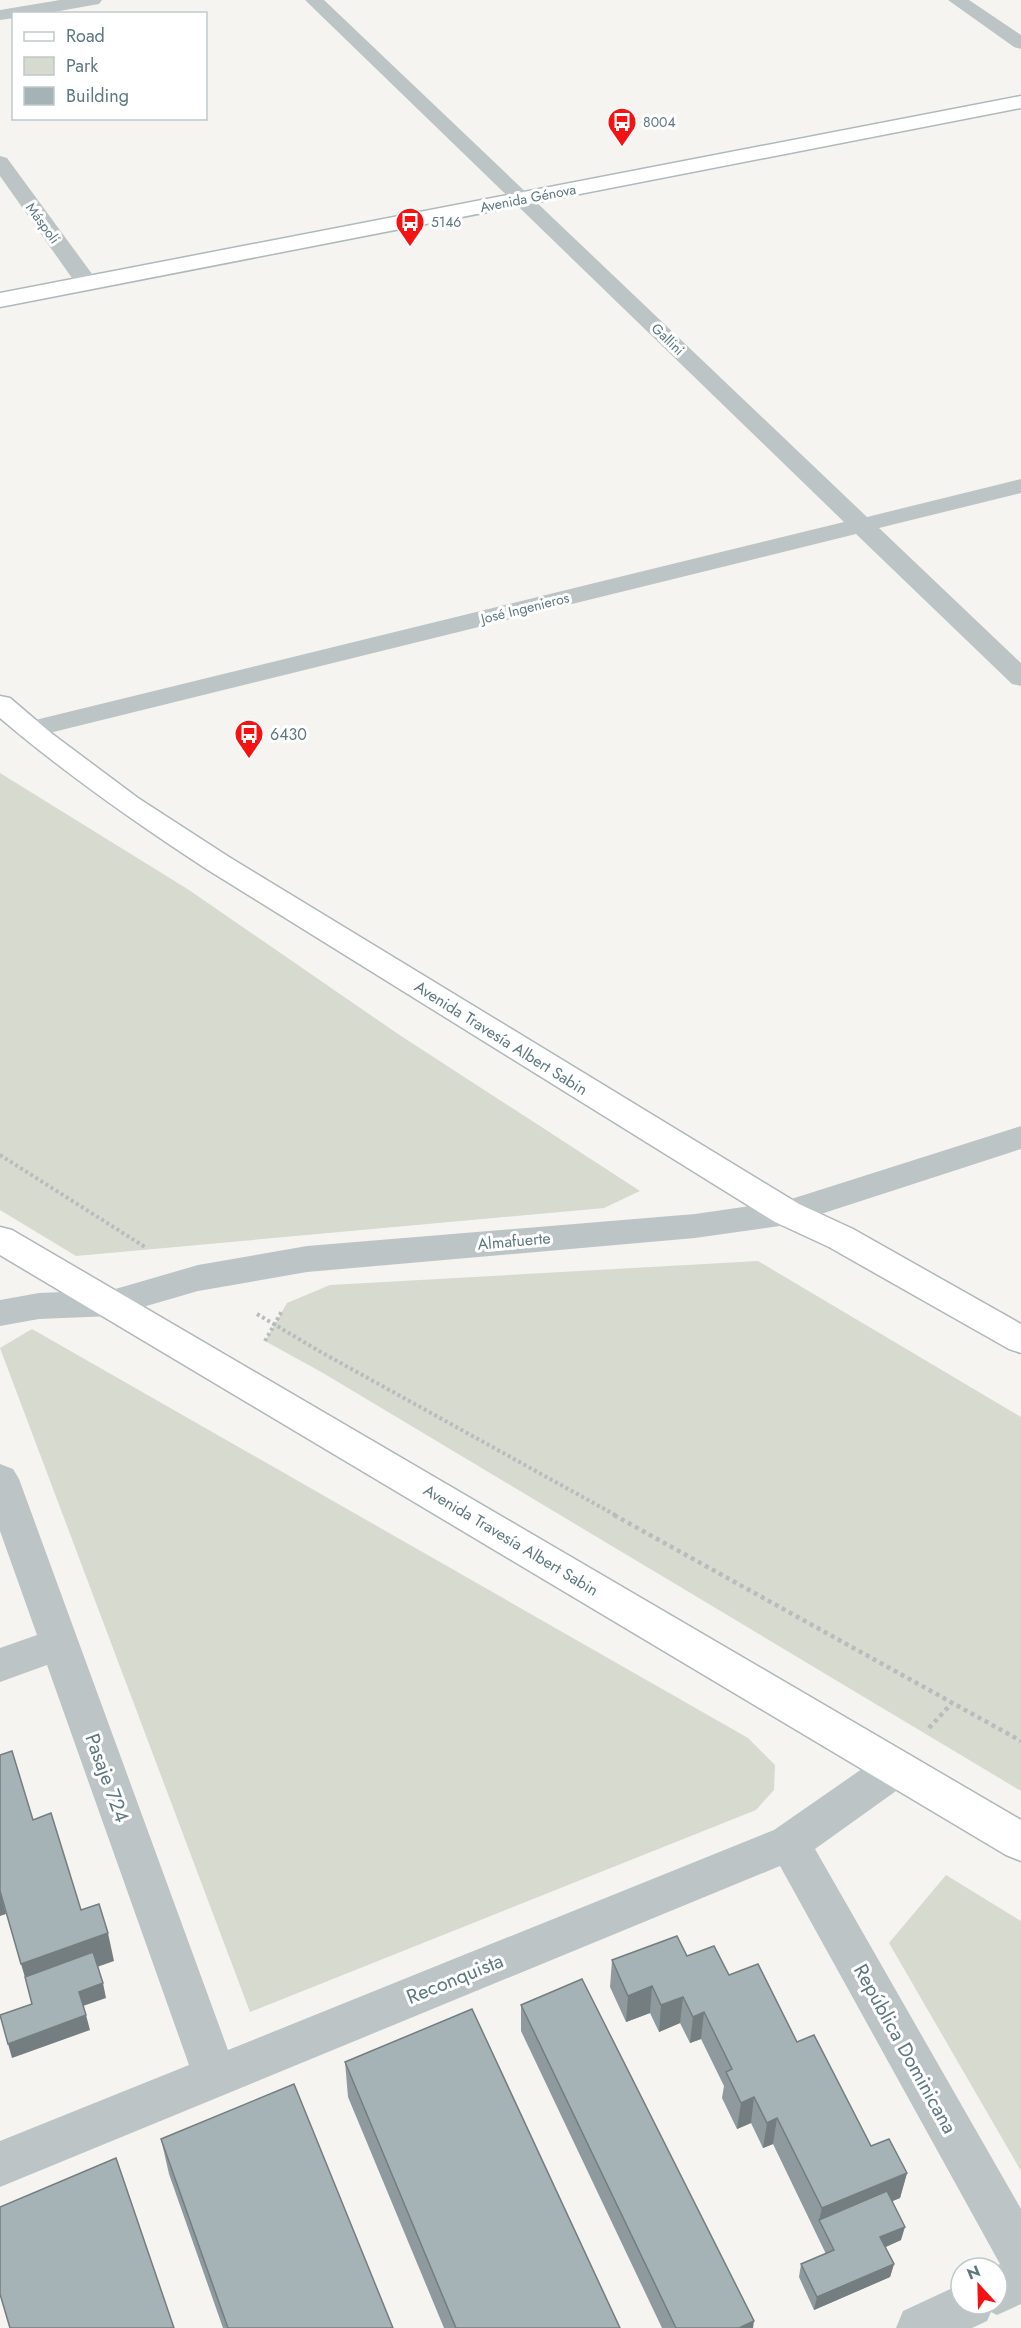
<svg xmlns="http://www.w3.org/2000/svg" width="1021" height="2328" font-family="Jost,sans-serif">
<style>
.green{fill:#d6dacf}
.lines{fill:none;stroke-linecap:round;stroke-linejoin:round}
.secondary-casing{stroke:#afb8bb;stroke-width:3}
.path-far1{stroke:#b7bcbe;stroke-width:4;stroke-dasharray:3 3;stroke-linecap:butt}
.path{stroke:#b7bcbe;stroke-width:4.5;stroke-dasharray:4 4;stroke-linecap:butt}
.street{fill:#bdc4c6;fill-rule:evenodd}
.secondary{fill:#fff;fill-rule:evenodd}
.wall{fill:#8e9a9d}
.shaded-wall{fill:#747d7f}
.building{fill:#a5b3b6;stroke:#747d7f;stroke-width:1.5}
.labels{text-anchor:middle;dominant-baseline:central;stroke-width:6;stroke-linejoin:round;paint-order:stroke}
.far-poi-label{font-size:14px;fill:#5d787f;stroke:#fff;text-anchor:start}
.far-street-label{font-size:14px;fill:#5d787f;stroke:#fff}
.poi-label{font-size:16px;fill:#5d787f;stroke:#fff;text-anchor:start}
.street-label{font-size:16px;fill:#5d787f;stroke:#fff}
.near-street-label{font-size:20px;fill:#5d787f;stroke:#fff}
</style>
<rect width="100%" height="100%" fill="#f5f4f0"/>
<g class="green">
<path d="M0,773L189,890L398,1034L640,1191L604,1208L76,1256L0,1210Z"/>
<path d="M758,1261L1021,1417V1791L323,1373L265,1341L287,1303L330,1285Z"/>
<path d="M32,1329L748,1738L775,1765L774,1790L756,1810L250,2012L0,1348Z"/>
<path d="M946,1875L1021,1921V2171L889,1943Z"/>
</g>
<g class="lines">
<g class="secondary-casing">
<g id="secondary">
<path d="M1021,96V108L0,307V293Z"/>
<path d="M0,696L10,698L51,733L138,798L229,857L799,1204L853,1229L1021,1324V1353L1009,1349L829,1247L775,1222L208,870C136,823 66,774 0,718Z"/>
<path d="M0,1227L12,1230L1021,1820V1861L1006,1855L0,1255Z"/>
</g>
</g>
<g class="path-far1">
<path d="M0,1155L145,1247"/>
<path d="M257,1314L319,1351L617,1516"/>
<path d="M265,1341L282,1311"/>
</g>
<g class="path">
<path d="M614,1515L1021,1741"/>
<path d="M929,1728L951,1704"/>
</g>
<g class="street">
<path d="M60,0H102L99,4L93,5L43,14H14V18L0,20V10Z"/>
<path d="M305,0H324L867,517L1021,479V493L879,528L1021,663V686L1012,684L856,534L29,738L19,736L15,730L19,724L844,522Z"/>
<path d="M948,0H969L1021,35V49L1014,47Z"/>
<path d="M0,156L7,158L95,278L98,283L95,288L87,289L79,288L0,176Z"/>
<path d="M1021,1126V1149L787,1225L695,1238L307,1272L198,1291L112,1316L39,1319L0,1326V1300L39,1293L112,1290L198,1265L307,1246L695,1214L785,1201Z"/>
<path d="M0,1464L13,1469L19,1479L228,2050L774,1830L882,1755L896,1750L910,1755L916,1768L910,1781L815,1849L1021,2209V2304L997,2315L991,2312L987,2321L972,2328H896L903,2311L961,2284V2304H997V2268H993L1000,2264L780,1866L0,2187V2141L189,2065L47,1665L0,1682V1648L37,1635L0,1531Z"/>
</g>
<use href="#secondary" class="secondary"/>
</g>
<g class="wall">
<path d="M687,1956L729,1975L797,2042L871,2146L907,2173L900,2198L892,2201L901,2240L885,2247L894,2264L890,2277L814,2310L799,2277L801,2264L826,2254L773,2144L763,2148L751,2123L737,2129L722,2098L724,2086L701,2039L690,2043L680,2023L659,2032L650,2013L626,2022L610,1987L612,1960Z"/>
<path d="M521,2005L753,2328H662L521,2031Z"/>
<path d="M345,2062L620,2328H444L348,2097Z"/>
<path d="M161,2139L393,2328H223L169,2174Z"/>
</g>
<g class="shaded-wall">
<path d="M0,1891L6,1914L0,1916Z"/>
<path d="M108,1933L114,1961L29,1991L21,1964Z"/>
<path d="M103,1983L106,1998L83,2006L79,1992Z"/>
<path d="M652,1986L650,2013L626,2022L628,1996Z"/>
<path d="M683,1997L680,2023L659,2032L661,2005Z"/>
<path d="M704,2012L701,2039L690,2043L693,2017Z"/>
<path d="M86,2015L90,2030L12,2058L8,2044Z"/>
<path d="M754,2097L751,2123L737,2129L741,2103Z"/>
<path d="M777,2118L773,2144L763,2148L767,2123Z"/>
<path d="M907,2173L900,2198L824,2230L819,2220L816,2233L822,2208Z"/>
<path d="M905,2227L901,2240L877,2251L880,2237Z"/>
<path d="M894,2264L890,2277L814,2310L817,2297Z"/>
<path d="M754,2321L753,2328H739Z"/>
</g>
<g class="building">
<path d="M12,1751L33,1820L51,1813L81,1910L99,1904L108,1933L21,1964L0,1891V1755Z"/>
<path d="M677,1936L687,1956L714,1946L729,1975L758,1964L797,2042L814,2035L871,2146L889,2139L907,2173L822,2208L777,2118L767,2123L754,2097L741,2103L726,2072L732,2069L704,2012L693,2017L683,1997L661,2005L652,1986L628,1996L612,1960Z"/>
<path d="M93,1952L103,1983L79,1992L86,2015L8,2044L0,2015L32,2004L25,1977Z"/>
<path d="M582,1979L754,2321L739,2328H676L521,2005Z"/>
<path d="M472,2009L620,2328H456L345,2062Z"/>
<path d="M294,2084L393,2328H228L161,2139Z"/>
<path d="M116,2158L174,2328H10L0,2294V2207Z"/>
<path d="M887,2191L905,2227L880,2237L894,2264L817,2297L801,2264L834,2250L819,2220Z"/>
</g>
<defs>
<g id="bus-pin" transform="scale(1.5)"><path d="M0 17L-7.5 6A9.5 9.5 0 1 1 7.5 6Z" fill="#f41212" stroke="#fff"/><path d="M-5-6H5V4H4V6H2V4H-2V6H-4V4H-5ZM-3.5-4V0h7V-4ZM-3.5 1.2v1.5H-2V1.2ZM2 1.2v1.5H3.5V1.2Z" fill="#fff"/></g>
</defs>
<g fill-rule="evenodd">
<use href="#bus-pin" x="622" y="122"/>
<use href="#bus-pin" x="410" y="222"/>
<use href="#bus-pin" x="249" y="734"/>
</g>
<g class="labels">
<g class="far-poi-label">
<text x="643" y="122">8004</text>
<text x="431" y="222">5146</text>
</g>
<g class="far-street-label">
<text transform="translate(528 198) rotate(-11)">Avenida Génova</text>
<text transform="translate(43 223) rotate(54)">Máspoli</text>
<text transform="translate(668 339) rotate(44)">Gallini</text>
<text transform="translate(525 608) rotate(-14)">José Ingenieros</text>
</g>
<g class="poi-label">
<text x="270" y="734">6430</text>
</g>
<g class="street-label">
<text transform="translate(501 1038) rotate(32)">Avenida Travesía Albert Sabin</text>
<text transform="translate(514 1241) rotate(-5)">Almafuerte</text>
<text transform="translate(511 1540) rotate(31)">Avenida Travesía Albert Sabin</text>
</g>
<g class="near-street-label">
<text transform="translate(107 1778) rotate(70)">Pasaje 724</text>
<text transform="translate(455 1979) rotate(-22)">Reconquista</text>
<text transform="translate(905 2049) rotate(61)">República Dominicana</text>
</g>
</g>
<rect x="12" y="12" width="195" height="108" fill="#ffffff" stroke="#bec9cc" stroke-width="1.5"/>
<rect x="24" y="32" width="30" height="9" fill="#ffffff" stroke="#bec9cc" stroke-width="1.5"/>
<text x="66" y="42" font-size="18" fill="#5d787f">Road</text>
<rect x="24" y="57" width="30" height="18" fill="#d6dacf" stroke="#bec9cc" stroke-width="1.5"/>
<text x="66" y="72" font-size="18" fill="#5d787f">Park</text>
<rect x="24" y="87" width="30" height="18" fill="#a5b3b6" stroke="#bec9cc" stroke-width="1.5"/>
<text x="66" y="102" font-size="18" fill="#5d787f">Building</text>
<g transform="translate(979 2286) rotate(338)"><circle r="28" fill="#ffffff" stroke="#bec9cc" stroke-width="1.5"/>
<path d="M0-4.5L10 22L0 15L-10 22Z" fill="#f41212"/>
<text y="-9" font-size="16" font-weight="bold" text-anchor="middle" fill="#5d787f">N</text>
</g>
</svg>
